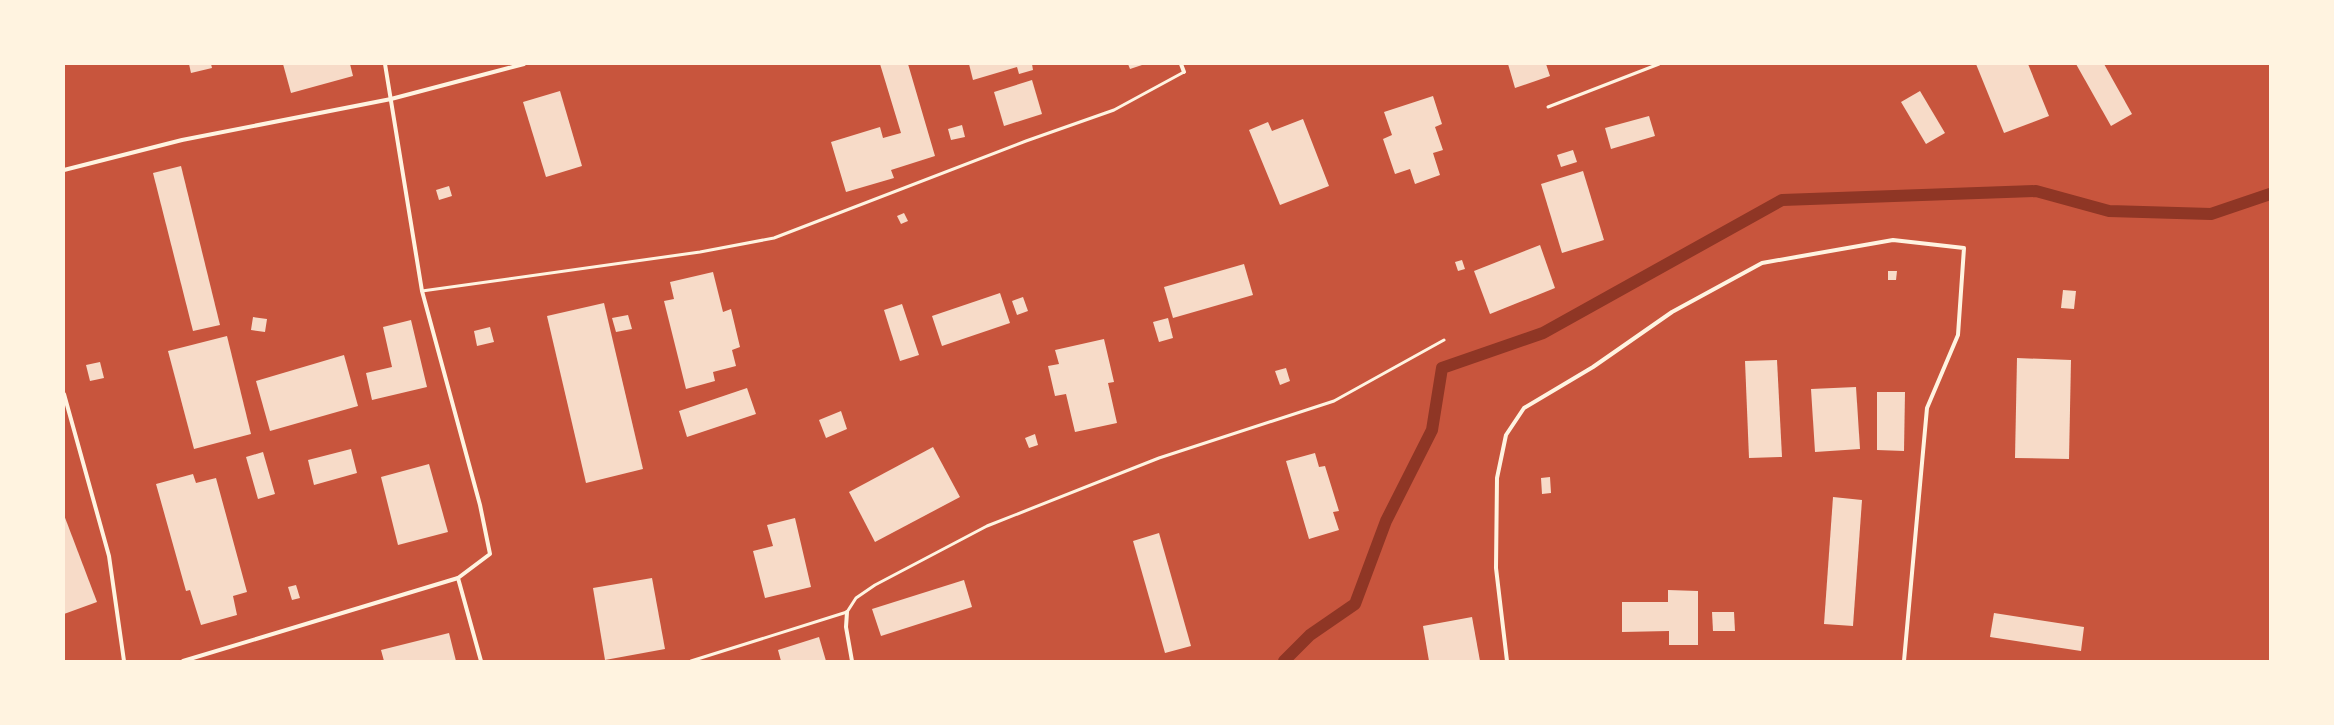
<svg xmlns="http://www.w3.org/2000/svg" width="2334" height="725" font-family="Ubuntu,sans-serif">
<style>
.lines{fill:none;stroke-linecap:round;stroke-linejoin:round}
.stream{stroke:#8f3625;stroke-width:12}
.building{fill:#f7dbc8}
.service{stroke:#fff3e0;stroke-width:3}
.minor{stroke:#fff3e0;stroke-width:4}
</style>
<rect width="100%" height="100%" fill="#c8553d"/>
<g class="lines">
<path class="stream" d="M1284,661L1310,635L1355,604L1386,521L1432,430L1442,368L1543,333L1782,200L2036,191L2109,211L2211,214L2270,194"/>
</g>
<g class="building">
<path d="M189,64H211L212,68L191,73Z"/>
<path d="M283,64H350L353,76L291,93Z"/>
<path d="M880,64H908L935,156L891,170L894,178L846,192L831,142L880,127L883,138L901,133Z"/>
<path d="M969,64H1032L1033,70L1019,74L1017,67L973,80Z"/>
<path d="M1128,64H1145L1130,69Z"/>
<path d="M1508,64H1546L1550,76L1515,88Z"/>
<path d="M1976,64H2028L2049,116L2004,133Z"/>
<path d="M2076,64H2104L2132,114L2111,126Z"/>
<path d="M1032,80L1042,114L1004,126L994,92Z"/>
<path d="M560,91L582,166L546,177L523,102Z"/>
<path d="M1920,91L1945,133L1926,144L1901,102Z"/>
<path d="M1433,96L1442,124L1435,127L1443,150L1433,153L1440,175L1415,184L1410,169L1395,174L1383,139L1392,135L1384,112Z"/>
<path d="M1649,116L1655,136L1611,149L1605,128Z"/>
<path d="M1303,119L1329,186L1280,205L1249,130L1268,122L1272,131Z"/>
<path d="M962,125L965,137L951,140L948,129Z"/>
<path d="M1573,150L1577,162L1561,167L1557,155Z"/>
<path d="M181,166L220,325L193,331L153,173Z"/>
<path d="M1583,171L1604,240L1562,253L1541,184Z"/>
<path d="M449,186L452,196L439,200L436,190Z"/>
<path d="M904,213L908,221L901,224L897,216Z"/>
<path d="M1540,245L1555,288L1490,314L1474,271Z"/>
<path d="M1462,260L1465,269L1458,271L1455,262Z"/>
<path d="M1244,264L1253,295L1173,318L1164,287Z"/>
<path d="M1888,271H1897L1896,280H1888Z"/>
<path d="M713,272L723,312L731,309L740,347L732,350L736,366L713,372L715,381L686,389L664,301L674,299L670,282Z"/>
<path d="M2063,290L2076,291L2074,309L2061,308Z"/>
<path d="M1000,293L1010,323L942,346L932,316Z"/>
<path d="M1023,297L1028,311L1017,315L1012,301Z"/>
<path d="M604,303L643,469L586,483L547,316Z"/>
<path d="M902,304L919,355L900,361L884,310Z"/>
<path d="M628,315L632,329L616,332L612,318Z"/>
<path d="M253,317L267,319L265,332L251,330Z"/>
<path d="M1168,318L1173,338L1159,342L1153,322Z"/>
<path d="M411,320L427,387L372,400L366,373L392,367L383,327Z"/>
<path d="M490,327L494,342L477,346L474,331Z"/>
<path d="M227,336L251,434L194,449L168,351Z"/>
<path d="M1104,339L1114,382L1108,383L1117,423L1075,432L1066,394L1055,396L1048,366L1059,364L1055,350Z"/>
<path d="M344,355L358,406L270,431L256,381Z"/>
<path d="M2017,358L2071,360L2069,459L2015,458Z"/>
<path d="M1777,360L1782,457L1749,458L1745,361Z"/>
<path d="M100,362L104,378L90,381L86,365Z"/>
<path d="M1286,368L1290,381L1280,385L1275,371Z"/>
<path d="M1856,387L1860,449L1815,452L1811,389Z"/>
<path d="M747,388L756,414L687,437L679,411Z"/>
<path d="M1877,392H1905L1904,451L1877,450Z"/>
<path d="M841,411L847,429L826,438L819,420Z"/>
<path d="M1035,434L1038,445L1029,448L1025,438Z"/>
<path d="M933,447L960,497L875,542L849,492Z"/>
<path d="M351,449L357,473L314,485L308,460Z"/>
<path d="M263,452L275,494L258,499L246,457Z"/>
<path d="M1315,453L1319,467L1325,466L1339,511L1333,512L1339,530L1309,539L1286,461Z"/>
<path d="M429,464L448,532L398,545L381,477Z"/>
<path d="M193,474L196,483L216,478L247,592L233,596L237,615L201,625L190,590L186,591L156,484Z"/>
<path d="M1550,477L1551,493L1542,494L1541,478Z"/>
<path d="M1833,497L1862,500L1853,626L1824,624Z"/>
<path d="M64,515L97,602L64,614Z"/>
<path d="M795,518L811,587L765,598L753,551L773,546L767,525Z"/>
<path d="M1159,533L1191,646L1165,653L1133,541Z"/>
<path d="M652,578L665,649L605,660L593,588Z"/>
<path d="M964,580L972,607L881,636L872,609Z"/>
<path d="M296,585L300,598L292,600L288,587Z"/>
<path d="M1668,590L1698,591V645H1669V631L1622,632V602H1668Z"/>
<path d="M1712,612H1734L1735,631H1713Z"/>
<path d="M1994,613L2084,627L2081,651L1990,637Z"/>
<path d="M1472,617L1480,661H1429L1423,626Z"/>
<path d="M449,633L456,661H384L381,650Z"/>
<path d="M819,637L826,661H781L778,650Z"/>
</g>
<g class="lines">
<g class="service">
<path d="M1548,107L1659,64"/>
<path d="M422,291L700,252L774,238L1026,141L1114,110L1184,72"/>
<path d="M691,661L847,612L856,598L875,585L987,526L1159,458L1334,401L1444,340"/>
</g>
<g class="minor">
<path d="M385,64L422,291L480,505L490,554L458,578L481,661"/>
<path d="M1181,64L1184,72"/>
<path d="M64,170L182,140L391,99L524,64"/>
<path d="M64,394L109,556L124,661"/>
<path d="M847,612L846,627L852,661"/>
<path d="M183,661L458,578"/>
<path d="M1507,661L1496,568L1497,478L1506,435L1524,408L1593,367L1672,312L1762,263L1893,240L1964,248L1958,335L1927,408L1904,661"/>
</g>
</g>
<rect width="2334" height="725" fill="none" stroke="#fff3e0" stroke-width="130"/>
</svg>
